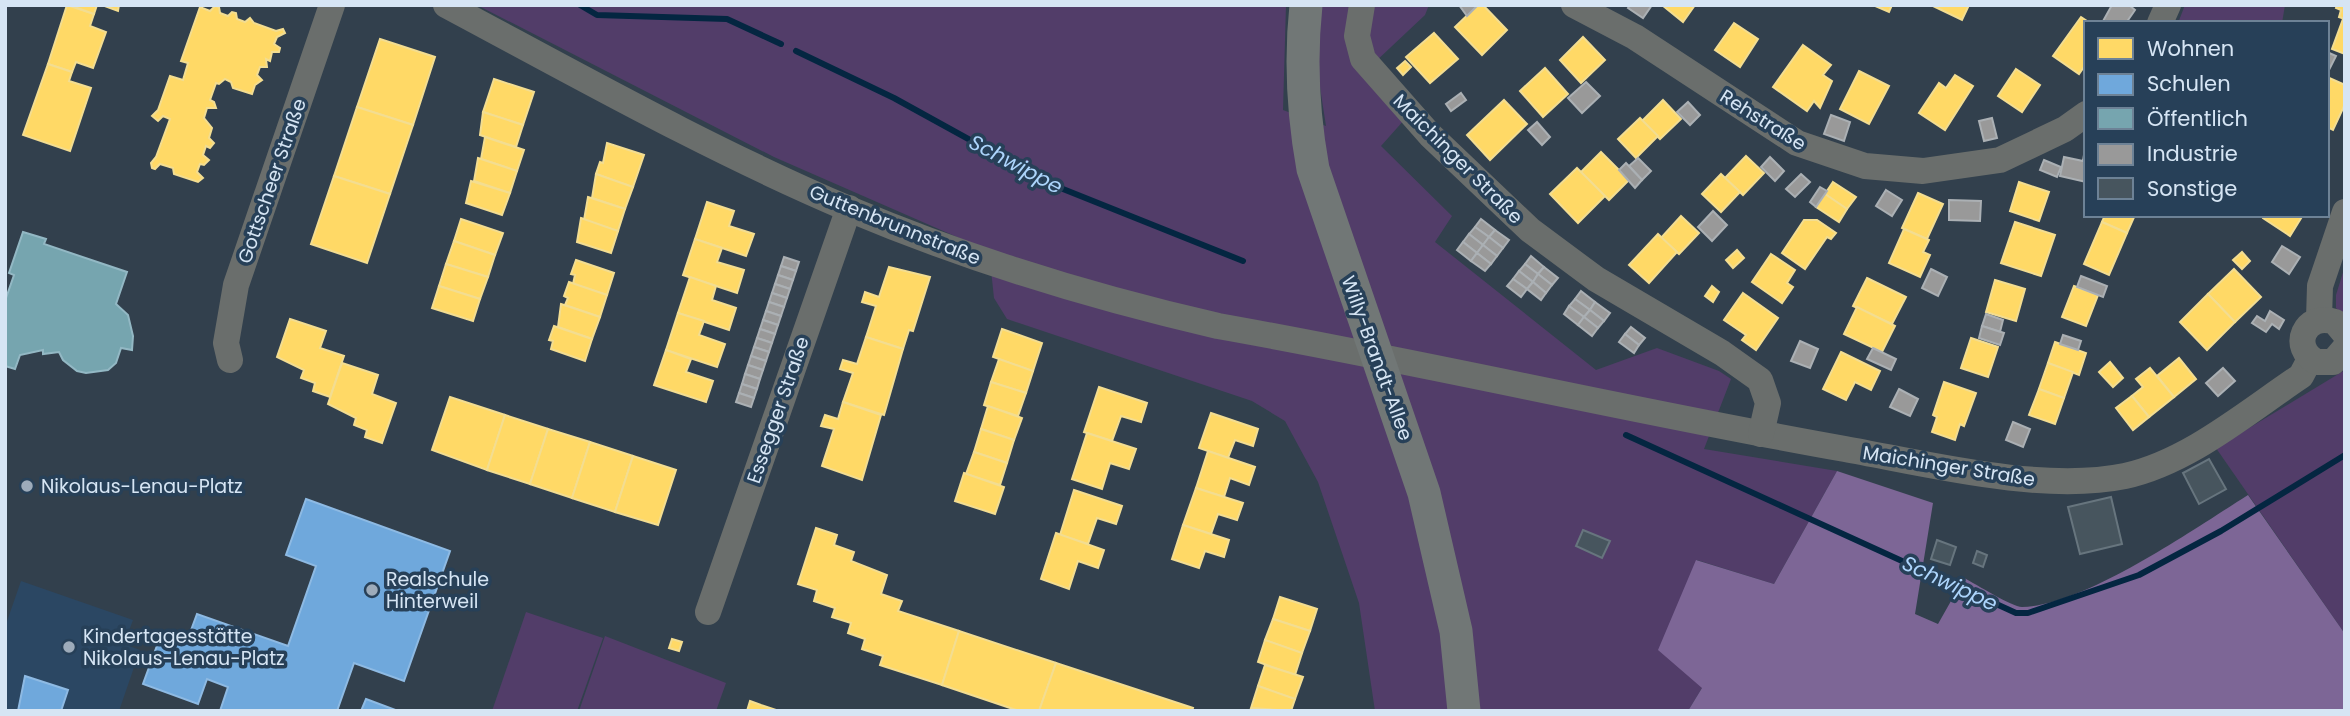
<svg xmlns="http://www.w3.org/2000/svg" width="2350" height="716" font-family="Poppins,sans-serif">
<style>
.built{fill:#2b4763}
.green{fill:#523d69}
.forest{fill:#7d6696}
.homes{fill:#ffd966;stroke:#f3dd91;stroke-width:2}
.schools{fill:#6fa8dc;stroke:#8ebae3;stroke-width:2}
.public{fill:#76a5af;stroke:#93b8c4;stroke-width:2}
.industry{fill:#999;stroke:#abb0b4;stroke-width:2}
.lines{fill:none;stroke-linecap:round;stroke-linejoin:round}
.stream{stroke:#042641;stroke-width:6}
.building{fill:#47555e;stroke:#67757e;stroke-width:2}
.minor{stroke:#6a6e6c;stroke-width:26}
.major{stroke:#717776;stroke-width:33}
.poi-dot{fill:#9dabba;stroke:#274058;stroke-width:2.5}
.labels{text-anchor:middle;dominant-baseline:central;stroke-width:7;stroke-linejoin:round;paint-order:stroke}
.street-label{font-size:19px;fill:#d6e5f4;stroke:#274058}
.poi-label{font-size:19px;fill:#d6e5f4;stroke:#274058;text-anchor:start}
.water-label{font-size:21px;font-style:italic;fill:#add5fc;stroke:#274058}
</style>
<rect width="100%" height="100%" fill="#32404d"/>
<path class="built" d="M21,581L133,620L124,644L140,650L119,711H5V627Z"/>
<g class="green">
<path d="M477,5H1286L1283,110L1326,126L1317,68L1320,5H1357L1350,47L1405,119L1381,146L1452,216L1435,242L1596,370L1657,348L1719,371L1731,379L1704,449L1837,471L1774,584L1697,560L1702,688L1688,711H1375L1359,603L1318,482L1285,421L1252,401L1007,319L994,298L989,251L774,157Z"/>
<path d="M1368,5H1429L1425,15L1374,63L1363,14Z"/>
<path d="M2185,5H2285L2282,23H2178Z"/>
<path d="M2345,266V317L2336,308V295Z"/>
<path d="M2345,370V634L2216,448Z"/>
<path d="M526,612L603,638L577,711H492Z"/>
<path d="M605,636L726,683L716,711H579Z"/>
</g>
<path class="forest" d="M1837,471L1933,503L1915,614L1938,624L1964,578C1976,584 2012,607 2022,607C2084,606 2194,529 2248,495L2345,634V711H1688L1702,688L1658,650L1696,560L1774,584Z"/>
<g class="homes">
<path d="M67,5L94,14L90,26L106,32L93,68L76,62L72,72L48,64Z"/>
<path d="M69,5H97L94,14Z"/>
<path d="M102,5H119L118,11Z"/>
<path d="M1478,5H1483L1507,30L1482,55L1455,27Z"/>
<path d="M1662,5H1695L1683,22Z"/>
<path d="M1873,5H1892L1889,12Z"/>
<path d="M1931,5H1969L1962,20Z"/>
<path d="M2337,5H2345V19L2339,17L2341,10L2336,8Z"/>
<path d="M215,6L219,7L220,13L228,16L232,12L236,13L237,19L245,22L250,18L254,23L276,31L283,29L285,33L277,37L274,44L280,48L279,52H272L270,61L266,59L267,67H260L257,75L262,80L255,85L252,94L233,88L231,82L225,79L219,84L216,83L210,100L214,102L216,108H207L204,118L212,128L209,138L214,143L210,148L206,146L203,155L209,160L204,165L200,164L197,172L203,178L198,182L174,174L173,168L160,164L155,169L152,168L151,163L156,157L170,119L163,116L158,121L152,116L158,110L170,76L183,80L188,63L181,61L200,7L210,11Z"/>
<path d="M2081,17L2090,23H2086V64L2079,74L2053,56Z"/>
<path d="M2343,19H2345V54L2332,49Z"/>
<path d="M1734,23L1758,39L1740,67L1715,50Z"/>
<path d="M1434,33L1458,59L1430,83L1406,57Z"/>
<path d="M1583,37L1605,60L1581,83L1560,60Z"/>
<path d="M380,39L435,57L413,125L357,107Z"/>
<path d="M1803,45L1831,65L1823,75L1832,81L1820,108L1814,101L1807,111L1773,87Z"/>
<path d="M1405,61L1411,67L1403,75L1397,68Z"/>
<path d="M48,64L72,72L69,81L91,88L70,151L23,135Z"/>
<path d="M1545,68L1568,94L1543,117L1520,91Z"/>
<path d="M2016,69L2040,85L2022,112L1998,96Z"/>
<path d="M1859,71L1889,86L1869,124L1840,109Z"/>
<path d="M1955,75L1973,86L1945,130L1919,113L1939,83L1946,88Z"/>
<path d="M2327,77L2345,85V104L2333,130L2327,127Z"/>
<path d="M494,79L534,92L523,125L483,112Z"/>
<path d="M1504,100L1527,124L1490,160L1467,135Z"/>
<path d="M1663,100L1681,119L1660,139L1642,121Z"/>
<path d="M357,107L413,125L390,194L334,176Z"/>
<path d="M483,112L523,125L516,147L480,135Z"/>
<path d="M1640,118L1658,136L1636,158L1618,139Z"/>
<path d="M485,137L524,150L517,171L481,159Z"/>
<path d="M607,143L644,155L633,187L596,174L600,162L603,163Z"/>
<path d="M1601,152L1629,180L1609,200L1581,172Z"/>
<path d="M1746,156L1764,173L1743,195L1725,178Z"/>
<path d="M478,158L517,171L510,193L474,181Z"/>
<path d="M1577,168L1605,196L1578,223L1550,194Z"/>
<path d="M596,174L633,187L625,209L592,198Z"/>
<path d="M1721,174L1740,192L1721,212L1702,194Z"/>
<path d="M334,176L390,194L367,263L311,244Z"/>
<path d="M471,181L510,193L502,215L466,203Z"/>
<path d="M1833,182L1856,197L1847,209L1825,194Z"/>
<path d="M2019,182L2049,192L2039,221L2010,211Z"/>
<path d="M1918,193L1943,204L1927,239L1902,228Z"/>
<path d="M1825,194L1847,209L1839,222L1816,207Z"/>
<path d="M588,197L625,209L618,231L584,220Z"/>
<path d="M707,202L734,211L729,226L754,234L746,256L695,239Z"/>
<path d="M2105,215H2135L2127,233L2102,222Z"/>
<path d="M2264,215H2303L2290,236L2263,218Z"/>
<path d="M1681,216L1699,233L1679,254L1661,238Z"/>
<path d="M581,218L618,231L611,253L577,242Z"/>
<path d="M461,219L503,233L495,255L454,241Z"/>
<path d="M1804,220H1817L1836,233L1831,239L1827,237L1805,269L1782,253Z"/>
<path d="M2015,222L2055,235L2041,276L2001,263Z"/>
<path d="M2102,222L2127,233L2109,275L2084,264Z"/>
<path d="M1904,229L1929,240L1923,252L1930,255L1920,277L1889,263Z"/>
<path d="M1658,234L1677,252L1649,283L1629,265Z"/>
<path d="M695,239L722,248L717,262L744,270L737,293L683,275Z"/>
<path d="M454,241L495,255L488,277L446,264Z"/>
<path d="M1737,250L1744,258L1733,268L1726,260Z"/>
<path d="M2242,252L2250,261L2242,269L2233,260Z"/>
<path d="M1771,254L1795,270L1787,283L1793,287L1782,303L1752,282Z"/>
<path d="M576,260L614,273L607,295L573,284L575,275L571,274Z"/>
<path d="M446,264L488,277L480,299L439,286Z"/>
<path d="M889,267L930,277L913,331L909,330L903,349L866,337L876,306L862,302L865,292L879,297Z"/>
<path d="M2234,269L2261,297L2235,322L2208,294Z"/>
<path d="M690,277L716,286L712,300L736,308L729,330L678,313Z"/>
<path d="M1867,278L1906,297L1892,324L1853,306Z"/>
<path d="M1995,280L2025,289L2016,321L1986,312Z"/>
<path d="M569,282L607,295L600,317L565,305L568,298L564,296Z"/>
<path d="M439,286L480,299L473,321L432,308Z"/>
<path d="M1712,286L1719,292L1713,302L1705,296Z"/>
<path d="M2074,286L2098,295L2086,326L2062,317Z"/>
<path d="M1743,293L1778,318L1756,350L1742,340L1746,335L1724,320Z"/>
<path d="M2208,294L2235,322L2207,350L2180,322Z"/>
<path d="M561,304L600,317L592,339L558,327Z"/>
<path d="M1857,307L1895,326L1882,352L1844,334Z"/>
<path d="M678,313L704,321L699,335L725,344L717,367L666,350Z"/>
<path d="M290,319L326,331L320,348L344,356L330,397L313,391L315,383L301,378L304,370L277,357Z"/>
<path d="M554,326L592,339L585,361L551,349L553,341L549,340Z"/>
<path d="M1002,329L1042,343L1033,371L993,357Z"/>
<path d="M866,337L903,349L884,415L843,402L853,373L840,369L843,360L857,364Z"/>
<path d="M1971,338L1998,347L1988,377L1961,368Z"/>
<path d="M2055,342L2086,353L2079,375L2048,363Z"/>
<path d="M666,350L691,359L686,372L713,381L706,402L654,385Z"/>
<path d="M1841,352L1880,371L1871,390L1855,382L1846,400L1823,389Z"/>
<path d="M2179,358L2196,379L2174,397L2157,376Z"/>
<path d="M999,359L1033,371L1026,393L991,382Z"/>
<path d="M2110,362L2123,378L2113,387L2099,372Z"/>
<path d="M342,363L378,375L372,394L396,403L382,443L365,437L367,430L354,425L356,418L328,404Z"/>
<path d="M2048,363L2073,372L2064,398L2039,389Z"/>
<path d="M2150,368L2174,397L2149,417L2132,396L2143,387L2136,379Z"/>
<path d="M991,382L1026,393L1018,416L984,405Z"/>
<path d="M1944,382L1976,393L1964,426L1960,424L1955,440L1932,432L1937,417L1933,415Z"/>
<path d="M1099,387L1147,403L1141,422L1121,416L1112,441L1084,432Z"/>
<path d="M2039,389L2064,398L2055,424L2029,415Z"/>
<path d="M2132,396L2149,417L2133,430L2116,408Z"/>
<path d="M450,397L505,415L487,470L432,450Z"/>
<path d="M843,402L881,415L862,480L822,466L834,429L821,426L825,415L838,419Z"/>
<path d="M988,406L1022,418L1014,440L981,429Z"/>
<path d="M1211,413L1258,429L1253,446L1235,440L1228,458L1199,448Z"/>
<path d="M505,415L548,429L530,484L487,470Z"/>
<path d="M548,429L590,442L572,498L530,484Z"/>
<path d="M981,429L1014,440L1007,463L974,452Z"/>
<path d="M1087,433L1136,449L1129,469L1110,463L1102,489L1072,479Z"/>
<path d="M590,442L633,456L615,512L572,498Z"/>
<path d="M1208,451L1255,467L1249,485L1230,478L1224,497L1196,488Z"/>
<path d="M974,452L1007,463L1000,485L966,474Z"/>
<path d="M633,456L676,470L658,525L615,512Z"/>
<path d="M964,473L1004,487L995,514L955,501Z"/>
<path d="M1196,488L1243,503L1237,520L1218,514L1211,534L1183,525Z"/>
<path d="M1074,490L1122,506L1116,524L1097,518L1088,544L1060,535Z"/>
<path d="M1183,525L1229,540L1224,557L1205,551L1199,568L1172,559Z"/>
<path d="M816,528L837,535L834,545L854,552L851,561L887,575L881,594L902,601L898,611L959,631L942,685L880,665L883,656L862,649L865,639L848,633L851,623L832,617L835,608L814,601L817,590L798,584Z"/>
<path d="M1056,533L1104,550L1098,568L1078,561L1069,589L1041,579Z"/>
<path d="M1280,597L1317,609L1310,631L1273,619Z"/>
<path d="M1273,619L1310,631L1302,653L1265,640Z"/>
<path d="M959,631L1056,663L1039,711H1019L942,685Z"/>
<path d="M672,639L682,642L679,651L669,648Z"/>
<path d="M1265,640L1302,653L1295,675L1258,662Z"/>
<path d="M1056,663L1193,708L1192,711H1039Z"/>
<path d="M1265,665L1303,677L1295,699L1258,686Z"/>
<path d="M1258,686L1295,699L1291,711L1251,708Z"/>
<path d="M750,701L761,705L779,711H747Z"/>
</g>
<g class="schools">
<path d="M306,499L450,551L404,681L354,663L337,711H220L228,687L207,679L198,704L143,684L162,632L187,641L197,614L288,646L316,566L286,555Z"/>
<path d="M25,676L68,690L61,711H18Z"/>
<path d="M366,699L398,711H361Z"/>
</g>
<path class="public" d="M23,232L46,239L44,244L127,272L116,304L128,315L133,336L132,350L121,348L116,363L108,370L86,373L77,371L63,360L59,352L43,354V350L20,355L15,369L5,366V301L14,275L9,273Z"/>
<g class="industry">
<path d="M1459,5H1478L1467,16Z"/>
<path d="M1630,5H1652L1643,18L1628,8Z"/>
<path d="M2112,5H2129L2135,10L2126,23H2102Z"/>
<path d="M2327,52L2336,56L2329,70L2327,69Z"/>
<path d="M1586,82L1600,96L1582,113L1568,98Z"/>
<path d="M1461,93L1466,100L1451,111L1446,104Z"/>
<path d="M1688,102L1700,115L1690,125L1677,112Z"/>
<path d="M1831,115L1850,122L1844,141L1824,134Z"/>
<path d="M1992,118L1997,138L1984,141L1979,121Z"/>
<path d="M1537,122L1550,137L1542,145L1528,130Z"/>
<path d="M2084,155L2086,182L2060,176L2064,157L2083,161Z"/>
<path d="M1770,157L1784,171L1775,181L1761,167Z"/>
<path d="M1638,158L1651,171L1642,180L1629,166Z"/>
<path d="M2044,160L2061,167L2057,177L2040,170Z"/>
<path d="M1626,163L1642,180L1635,188L1619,170Z"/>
<path d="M1801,174L1810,182L1795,197L1786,189Z"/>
<path d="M1820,187L1827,191L1816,207L1810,202Z"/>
<path d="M1886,190L1902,200L1892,216L1876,206Z"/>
<path d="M1949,200L1981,201L1980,221L1949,220Z"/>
<path d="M1713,211L1727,225L1712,241L1698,227Z"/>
<path d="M1481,219L1495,230L1489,237L1475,227Z"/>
<path d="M1475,227L1489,237L1483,245L1469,234Z"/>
<path d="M1495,230L1509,240L1503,248L1489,237Z"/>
<path d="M1469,234L1483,245L1477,253L1463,242Z"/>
<path d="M1489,237L1503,248L1497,256L1483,245Z"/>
<path d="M1463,242L1477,253L1471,261L1457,250Z"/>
<path d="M1483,245L1497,256L1491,264L1477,253Z"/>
<path d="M2282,246L2300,257L2289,274L2272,262Z"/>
<path d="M1477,253L1491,264L1485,271L1471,261Z"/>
<path d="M1531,256L1544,267L1538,274L1525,264Z"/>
<path d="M784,257L799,262L796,271L781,266Z"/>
<path d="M1525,264L1538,274L1533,282L1519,271Z"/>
<path d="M781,266L796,271L793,280L778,275Z"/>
<path d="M1544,267L1558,278L1552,285L1538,274Z"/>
<path d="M1931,269L1947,277L1938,296L1922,288Z"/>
<path d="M1519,271L1533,282L1527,289L1513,279Z"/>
<path d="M1538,274L1552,285L1546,293L1533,282Z"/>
<path d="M778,275L793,280L790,289L775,284Z"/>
<path d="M2081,276L2107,286L2103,297L2077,287Z"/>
<path d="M1513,279L1527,289L1521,297L1507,286Z"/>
<path d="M1533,282L1546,293L1541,300L1527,289Z"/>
<path d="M775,284L790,289L787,298L772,293Z"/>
<path d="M1581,291L1595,302L1590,310L1575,299Z"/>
<path d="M772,293L787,298L784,307L769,302Z"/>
<path d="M1575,299L1590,310L1584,317L1569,306Z"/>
<path d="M769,302L784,307L781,316L766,311Z"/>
<path d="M1595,302L1610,313L1604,321L1590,310Z"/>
<path d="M1569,306L1584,317L1578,325L1564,314Z"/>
<path d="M1590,310L1604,321L1598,328L1584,317Z"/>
<path d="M766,311L781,316L778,325L763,320Z"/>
<path d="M2270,311L2284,320L2279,329L2272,324L2266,332L2252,323L2257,316L2265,321Z"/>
<path d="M1986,314L2003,320L2000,332L1982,326Z"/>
<path d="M1584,317L1598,328L1592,336L1578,325Z"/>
<path d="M763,320L778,325L775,334L760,329Z"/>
<path d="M1982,326L2004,333L2000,345L1979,338Z"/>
<path d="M1631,327L1645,338L1639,345L1625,334Z"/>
<path d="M760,329L775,334L772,343L757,338Z"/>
<path d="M1625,334L1639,345L1634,353L1619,342Z"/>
<path d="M2063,335L2081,341L2078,350L2060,344Z"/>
<path d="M757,338L772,343L769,352L754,347Z"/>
<path d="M1800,341L1818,349L1810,368L1791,361Z"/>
<path d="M754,347L769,352L766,361L751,356Z"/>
<path d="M1873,348L1896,359L1891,370L1867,359Z"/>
<path d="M751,356L766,361L763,370L748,365Z"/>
<path d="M748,365L763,370L760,379L745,374Z"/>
<path d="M2223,368L2235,381L2218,396L2206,383Z"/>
<path d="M745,374L760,379L757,389L742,384Z"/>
<path d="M742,384L757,389L754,398L739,393Z"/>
<path d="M1899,389L1918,399L1910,416L1890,407Z"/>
<path d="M739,393L754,398L751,407L736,402Z"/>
<path d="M2013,422L2030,429L2023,447L2006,440Z"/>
</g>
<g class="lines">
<g class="stream">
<path d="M580,5L597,15L727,19L781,44"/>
<path d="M796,51L894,98L1048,183L1243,261"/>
<path d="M1626,435L2016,613H2028L2139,575L2221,531L2345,455"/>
</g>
</g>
<g class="building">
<path d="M2209,459L2226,489L2199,504L2183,473Z"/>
<path d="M2111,497L2122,544L2080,554L2068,507Z"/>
<path d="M1583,530L1610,541L1602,558L1576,546Z"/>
<path d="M1937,540L1956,547L1950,565L1931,559Z"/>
<path d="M1977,551L1987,555L1983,567L1973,563Z"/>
</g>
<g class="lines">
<g class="minor">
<path d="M446,5C579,76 710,150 849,209C968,259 1091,297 1218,326C1427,363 1635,412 1845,449C1928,464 2042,493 2125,476C2189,462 2247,412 2301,376L2310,359"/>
<path d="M1362,5L1357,36L1363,59L1430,135L1530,230L1596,279L1722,353L1760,380L1768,403L1761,434"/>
<path d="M1574,5L1635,37L1797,143L1865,166L1923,171L2000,160L2065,129L2086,114"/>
<path d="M2160,23L2168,5"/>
<path d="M2319,319L2320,286L2345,212"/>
<path d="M2345,334L2335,322C2305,311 2289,348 2317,362H2333L2345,348"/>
<path d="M230,360L226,343L236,285L332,5"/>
<path d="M708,612L849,208"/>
</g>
<path class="major" d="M1306,5C1300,61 1303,114 1313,169L1424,493L1456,631L1464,711"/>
</g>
<g class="poi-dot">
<circle cx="27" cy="486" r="7"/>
<circle cx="372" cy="590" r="7"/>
<circle cx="69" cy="647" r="7"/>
</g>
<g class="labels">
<g class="street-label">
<text transform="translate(1763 120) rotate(32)">Rehstraße</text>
<text transform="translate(1458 159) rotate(45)">Maichinger Straße</text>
<text transform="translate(272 181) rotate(-71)">Gottscheer Straße</text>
<text transform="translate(895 225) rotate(22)">Guttenbrunnstraße</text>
<text transform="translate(1377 358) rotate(70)">Willy-Brandt-Allee</text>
<text transform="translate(778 410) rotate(-71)">Essegger Straße</text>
<text transform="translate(1949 466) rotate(9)">Maichinger Straße</text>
</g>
<g class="poi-label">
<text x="41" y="486">Nikolaus-Lenau-Platz</text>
<text x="386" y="579">Realschule<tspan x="386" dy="22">Hinterweil</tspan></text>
<text x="83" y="636">Kindertagesstätte<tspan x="83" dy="22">Nikolaus-Lenau-Platz</tspan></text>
</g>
<g class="water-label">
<text transform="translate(1016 164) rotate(28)">Schwippe</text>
<text transform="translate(1950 583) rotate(25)">Schwippe</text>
</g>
</g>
<rect width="2350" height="716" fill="none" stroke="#d6e5f4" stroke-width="14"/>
<rect x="2084" y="21" width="245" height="196" fill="#274058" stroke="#6d8296" stroke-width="2"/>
<rect x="2098" y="38" width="35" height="21" fill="#ffd966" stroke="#6d8296" stroke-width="2"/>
<text x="2147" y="56" font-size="21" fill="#d6e5f4">Wohnen</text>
<rect x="2098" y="74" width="35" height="21" fill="#6fa8dc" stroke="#6d8296" stroke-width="2"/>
<text x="2147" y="91" font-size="21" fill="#d6e5f4">Schulen</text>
<rect x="2098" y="108" width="35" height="21" fill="#76a5af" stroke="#6d8296" stroke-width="2"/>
<text x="2147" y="126" font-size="21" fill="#d6e5f4">Öffentlich</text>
<rect x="2098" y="144" width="35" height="21" fill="#999999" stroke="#6d8296" stroke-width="2"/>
<text x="2147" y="161" font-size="21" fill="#d6e5f4">Industrie</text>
<rect x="2098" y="178" width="35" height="21" fill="#47555e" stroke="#6d8296" stroke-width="2"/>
<text x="2147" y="196" font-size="21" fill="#d6e5f4">Sonstige</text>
</svg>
